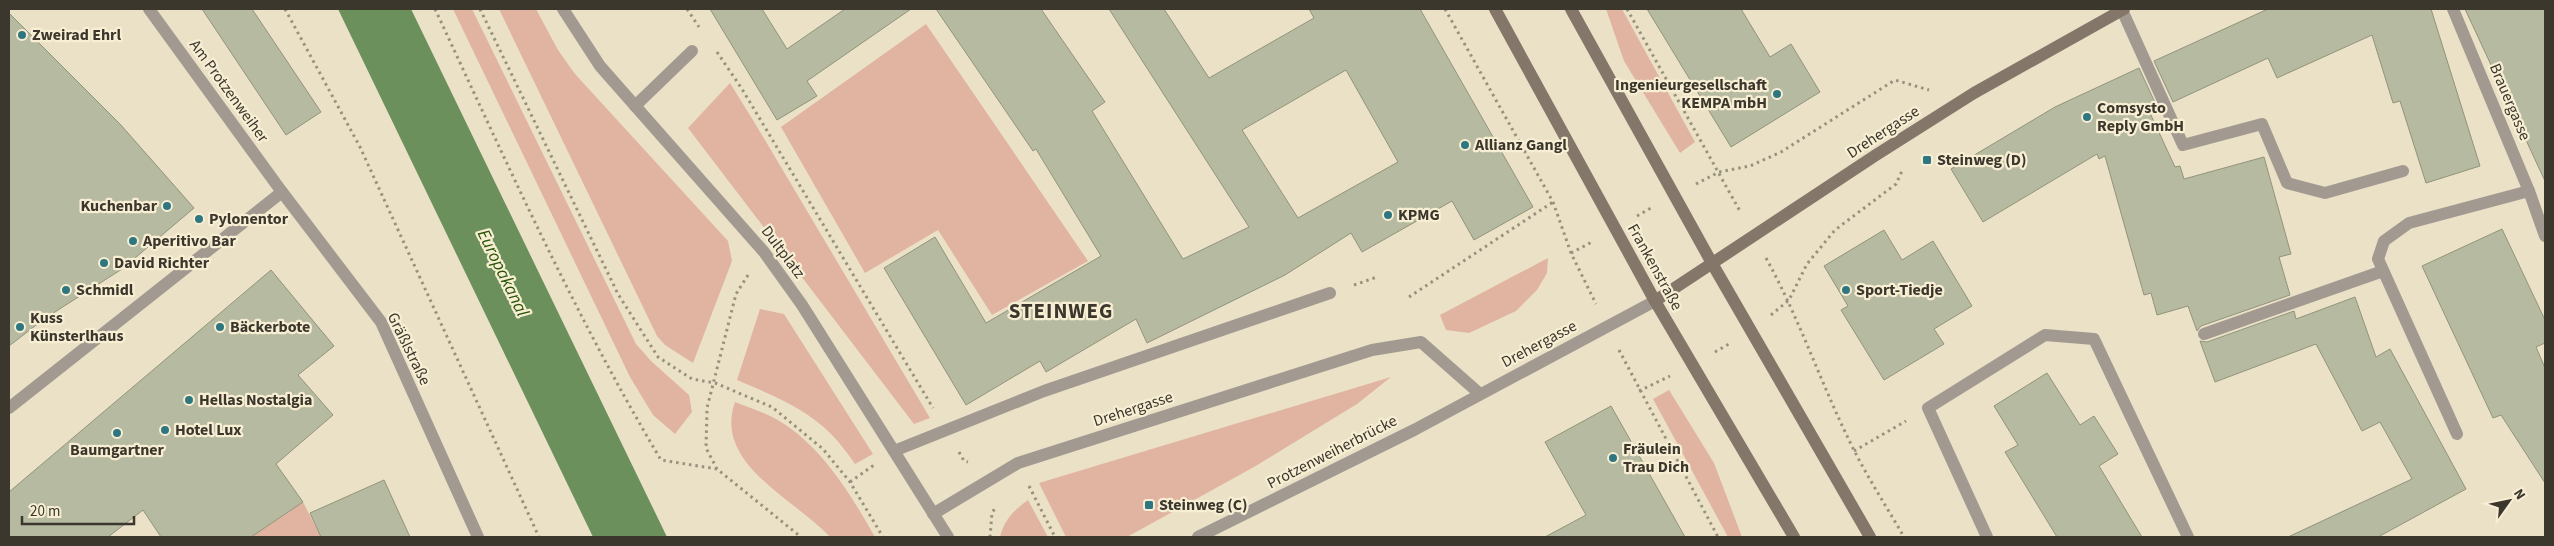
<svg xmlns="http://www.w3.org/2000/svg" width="2554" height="546" font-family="'Source Sans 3',sans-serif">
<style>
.green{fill:#e1b4a1}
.water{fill:#6c905c}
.building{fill:#b6baa0;stroke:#91947b;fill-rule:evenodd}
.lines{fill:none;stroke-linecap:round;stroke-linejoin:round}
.path{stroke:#98917e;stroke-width:3;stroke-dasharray:2.5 4;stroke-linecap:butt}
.lane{stroke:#a29a91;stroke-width:12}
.street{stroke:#a29a91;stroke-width:12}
.secondary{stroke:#84776a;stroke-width:12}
.poi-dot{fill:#2f7780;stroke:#f8eed4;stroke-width:2}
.labels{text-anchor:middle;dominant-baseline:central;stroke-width:4.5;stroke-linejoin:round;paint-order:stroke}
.poi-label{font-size:16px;font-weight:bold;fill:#3b372d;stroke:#f8eed4;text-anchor:start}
.street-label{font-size:16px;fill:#3b372d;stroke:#f8eed4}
.water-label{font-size:18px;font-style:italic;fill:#275507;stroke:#f8eed4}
.district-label{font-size:21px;font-weight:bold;letter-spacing:1px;fill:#3b372d;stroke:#f8eed4}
</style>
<rect width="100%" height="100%" fill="#ebe1c7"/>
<g class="green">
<path d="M453,9H472L636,344L651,361L689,395L692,412L675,434L653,415L630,377Z"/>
<path d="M499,9H536L558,50L575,74L728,241L732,261L693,363L665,345L657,336Z"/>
<path d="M1606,9H1622L1695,142L1680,153L1624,61Z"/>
<path d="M926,24L1088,261L992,315L938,230L865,273L781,127Z"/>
<path d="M730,83L756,125L930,418L914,424L688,128Z"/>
<path d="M1548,258L1547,273L1537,290L1516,311L1469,333L1446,330L1440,315Z"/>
<path d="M760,309L784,314L873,454L855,464C848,454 840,443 831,434C806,408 770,394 737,380Z"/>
<path d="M1391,377L1357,404L1254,467L1127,537H1066L1039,483Z"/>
<path d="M1669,390L1714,463L1742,537H1728L1653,399Z"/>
<path d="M735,402C750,408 767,413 781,422C823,448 851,495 875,537H830C795,499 713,464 735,402Z"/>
<path d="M1028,500L1048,537H1000C1004,520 1014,510 1028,500Z"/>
<path d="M303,502L321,537H251Z"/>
</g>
<path class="water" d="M338,9H411L667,537H593Z"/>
<g class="building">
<path d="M202,9H252L321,112L286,135Z"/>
<path d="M710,9H762L787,49L845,9H911L807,81L817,96L777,120Z"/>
<path d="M936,9H1041L1105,102L1092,111L1183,259L1249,227L1109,9H1164L1209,78L1314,18L1309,9H1420L1533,207L1474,240L1452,201L1362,252L1351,233L1285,275L1147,343L1136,319L1046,372L1040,361L966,405L884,268L935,237L986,323L1101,256L1036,149L1033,151ZM1346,70L1398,162L1298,218L1242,130Z"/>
<path d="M1647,9H1741L1770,57L1791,44L1820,92L1731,147Z"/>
<path d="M2268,9H2431L2480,166L2426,183L2400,101L2393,103L2372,35L2277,78L2268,58L2173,102L2154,61Z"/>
<path d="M2465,9H2545V181Z"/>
<path d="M9,13L120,124L194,208L122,269L44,319L9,346Z"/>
<path d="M2139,68L2158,109L2150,113L2175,167L2180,166L2184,179L2264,157L2291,254L2279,257L2290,295L2201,326L2197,331L2188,306L2157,315L2151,293L2144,295L2105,156L2099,159L2097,154L1983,222L1951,169L2055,107Z"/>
<path d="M2502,229L2545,320V343L2536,347L2545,368V483L2501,415L2493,418L2422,266Z"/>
<path d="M1884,230L1902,260L1933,241L1972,306L1934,329L1944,344L1884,380L1841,310L1848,306L1824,266Z"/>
<path d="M271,270L334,346L298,375L333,415L276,464L303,502L251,537H161L143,510L108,537H9V492Z"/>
<path d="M2355,297L2376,357L2390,349L2466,489L2378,537H2288L2412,479L2380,422L2362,431L2316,344L2215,382L2200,341L2207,342L2294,311L2296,319Z"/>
<path d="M2047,373L2080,425L2094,416L2118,454L2099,466L2142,537H2057L2005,452L2018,445L1994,406Z"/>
<path d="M1611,406L1685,537H1545L1586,515L1545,442Z"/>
<path d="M384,480L410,537H321L310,513Z"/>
</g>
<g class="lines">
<g class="path">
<path d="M285,9L360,147L539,537"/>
<path d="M435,9C506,161 575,316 661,460L717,469"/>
<path d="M480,9L618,294L658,357L692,379L715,383L772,407L823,449L850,482L883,537"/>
<path d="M687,9L699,27"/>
<path d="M1445,9L1553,202L1571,253L1596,304"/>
<path d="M1627,9L1741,213"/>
<path d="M717,52L742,89L933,408"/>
<path d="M1696,184L1719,172L1750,166L1781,152L1895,80L1929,90"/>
<path d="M1637,216L1651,208"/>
<path d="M1571,253L1592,242"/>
<path d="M1766,258C1798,316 1819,378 1848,438C1864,472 1885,504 1904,537"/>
<path d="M748,275L736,294L707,408L706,448L717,469L801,537"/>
<path d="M1354,285L1377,277"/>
<path d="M1409,297L1553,202"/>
<path d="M1771,315L1789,300L1807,264L1835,230L1896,184L1902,171"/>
<path d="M1619,350L1718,537"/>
<path d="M1715,352L1729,344"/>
<path d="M1639,391L1670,376"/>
<path d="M1854,451L1906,421"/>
<path d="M959,452L964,461L968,462"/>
<path d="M850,482L874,465"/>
<path d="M1029,486L1055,537"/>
<path d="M990,537L992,513L995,508"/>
</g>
<g class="lane">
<path d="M2122,10L2183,145L2262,124L2287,183L2325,193L2403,171"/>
<path d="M635,106L692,51"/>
<path d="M2204,334L2383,271"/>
<path d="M2457,434L2378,259L2384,241L2409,223L2529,191"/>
<path d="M1987,537L1928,408L2045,335L2094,339L2188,537"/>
</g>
<g class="street">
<path d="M149,9L282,192L381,322L478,537"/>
<path d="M563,9L600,66L764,252L802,305L948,537"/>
<path d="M2453,9L2529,191L2545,236"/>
<path d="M9,408L282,192"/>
<path d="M894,451L1044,391L1330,293"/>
<path d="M933,514L1018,463L1372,350L1421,342L1480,394"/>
<path d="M1198,537L1414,430L1655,301"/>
</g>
<g class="secondary">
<path d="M1495,9L1655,301L1794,537"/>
<path d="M1571,9L1713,265L1870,537"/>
<path d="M1655,301L1876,155L1974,93L2124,9"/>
</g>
</g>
<g class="poi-dot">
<circle cx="22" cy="35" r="5"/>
<circle cx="1777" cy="94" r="5"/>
<circle cx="2087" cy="117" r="5"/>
<circle cx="1465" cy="145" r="5"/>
<rect x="1922" y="155" width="10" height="10" rx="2.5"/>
<circle cx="167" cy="206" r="5"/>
<circle cx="1388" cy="215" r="5"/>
<circle cx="199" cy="219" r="5"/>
<circle cx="133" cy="241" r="5"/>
<circle cx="104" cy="263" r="5"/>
<circle cx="66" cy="290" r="5"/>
<circle cx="1846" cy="290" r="5"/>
<circle cx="20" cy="327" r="5"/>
<circle cx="220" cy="327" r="5"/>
<circle cx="189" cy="400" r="5"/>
<circle cx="165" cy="430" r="5"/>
<circle cx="117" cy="433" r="5"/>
<circle cx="1613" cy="458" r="5"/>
<rect x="1144" y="500" width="10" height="10" rx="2.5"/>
</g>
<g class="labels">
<g class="poi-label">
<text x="32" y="35">Zweirad Ehrl</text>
<text x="1767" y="85" text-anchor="end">Ingenieurgesellschaft<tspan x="1767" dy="18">KEMPA mbH</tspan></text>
<text x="2097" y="108">Comsysto<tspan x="2097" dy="18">Reply GmbH</tspan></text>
<text x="1475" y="145">Allianz Gangl</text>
<text x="1937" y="160">Steinweg (D)</text>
<text x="157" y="206" text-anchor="end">Kuchenbar</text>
<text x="1398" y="215">KPMG</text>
<text x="209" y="219">Pylonentor</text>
<text x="143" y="241">Aperitivo Bar</text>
<text x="114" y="263">David Richter</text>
<text x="76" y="290">Schmidl</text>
<text x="1856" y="290">Sport-Tiedje</text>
<text x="30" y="318">Kuss<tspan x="30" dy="18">Künsterlhaus</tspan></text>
<text x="230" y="327">Bäckerbote</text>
<text x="199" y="400">Hellas Nostalgia</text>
<text x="175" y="430">Hotel Lux</text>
<text x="1623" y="449">Fräulein<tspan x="1623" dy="18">Trau Dich</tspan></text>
<text x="117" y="450" text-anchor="middle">Baumgartner</text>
<text x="1159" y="505">Steinweg (C)</text>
</g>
<g class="street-label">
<text transform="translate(229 91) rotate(54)">Am Protzenweiher</text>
<text transform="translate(2510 102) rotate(67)">Brauergasse</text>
<text transform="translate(1883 132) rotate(-33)">Drehergasse</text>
<text transform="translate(783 252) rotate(53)">Dultplatz</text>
<text transform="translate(1655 267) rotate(61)">Frankenstraße</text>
<text transform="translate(1539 344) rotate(-28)">Drehergasse</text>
<text transform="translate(409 349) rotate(64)">Gräßlstraße</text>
<text transform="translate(1133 409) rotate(-18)">Drehergasse</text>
<text transform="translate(1332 452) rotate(-27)">Protzenweiherbrücke</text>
</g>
<g class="water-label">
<text transform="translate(503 273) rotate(64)">Europakanal</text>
</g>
<g class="district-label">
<text x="1061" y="311">STEINWEG</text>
</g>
</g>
<rect width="2554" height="546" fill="none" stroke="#3b372d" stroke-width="20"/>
<g transform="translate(2509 501) rotate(57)" stroke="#f8eed4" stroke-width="4" paint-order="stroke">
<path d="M0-4L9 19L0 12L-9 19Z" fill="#3b372d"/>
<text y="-8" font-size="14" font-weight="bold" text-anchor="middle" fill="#3b372d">N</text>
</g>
<path d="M22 516v8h112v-8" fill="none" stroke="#3b372d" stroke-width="2.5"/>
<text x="30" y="516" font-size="15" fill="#3b372d" stroke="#f8eed4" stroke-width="4" paint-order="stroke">20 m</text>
</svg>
